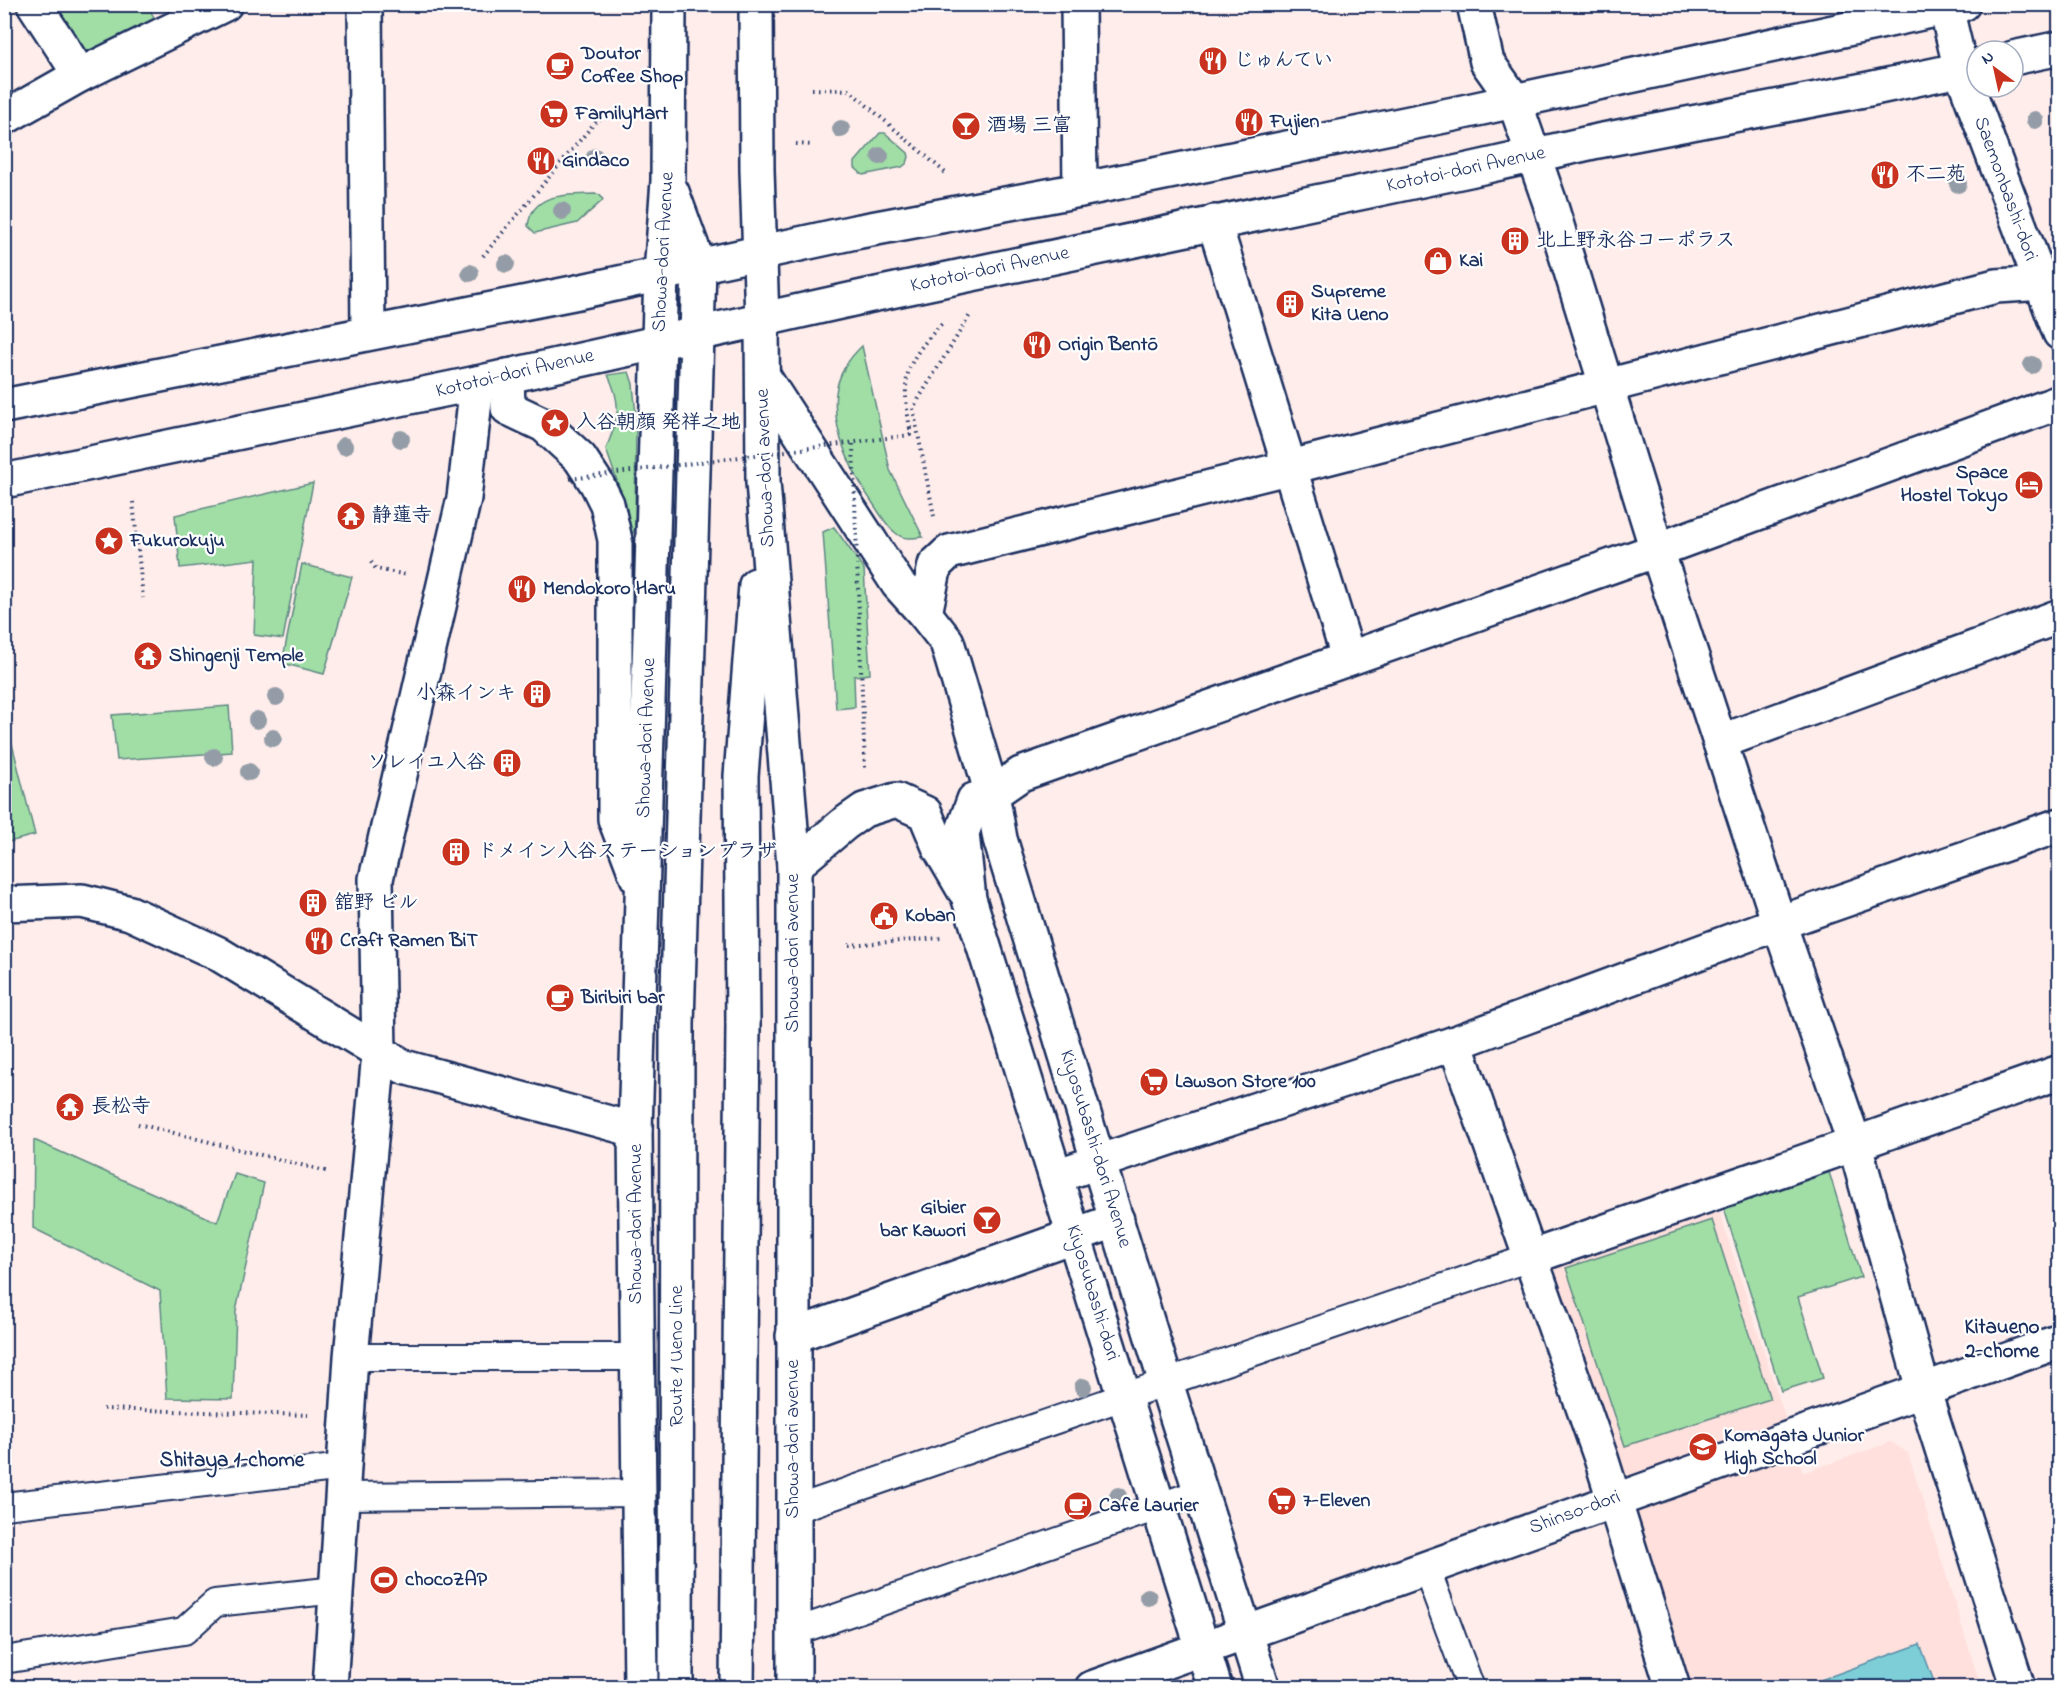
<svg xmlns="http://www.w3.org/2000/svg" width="2064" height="1692" font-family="'Indie Flower','Klee One',sans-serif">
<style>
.built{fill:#ffe0dd}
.green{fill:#a1dea6;stroke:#5e8682;stroke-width:1.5}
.water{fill:#7eced8;stroke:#568ea7;stroke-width:1.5}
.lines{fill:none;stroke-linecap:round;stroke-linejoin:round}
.lane-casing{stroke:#1b2f5e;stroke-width:30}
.street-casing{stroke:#1b2f5e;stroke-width:38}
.secondary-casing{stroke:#1b2f5e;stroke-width:38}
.primary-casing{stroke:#1b2f5e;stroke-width:38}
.highway-casing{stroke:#1b2f5e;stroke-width:38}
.path{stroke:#1b2f5e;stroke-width:4;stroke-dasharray:1.5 4.5;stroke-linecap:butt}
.lane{stroke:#fff;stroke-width:26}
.street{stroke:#fff;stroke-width:33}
.secondary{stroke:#fff;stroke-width:33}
.primary{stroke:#fff;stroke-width:33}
.highway{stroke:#fff;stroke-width:33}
.highway-bridge-casing{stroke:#1b2f5e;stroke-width:38;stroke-linecap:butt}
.path-bridge{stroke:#1b2f5e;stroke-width:4;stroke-dasharray:1.5 4.5;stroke-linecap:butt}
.highway-bridge{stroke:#fff;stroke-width:33}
.tree{fill:#949da7}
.labels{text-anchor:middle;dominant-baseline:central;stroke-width:4.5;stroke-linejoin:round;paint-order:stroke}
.poi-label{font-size:20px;font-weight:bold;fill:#1b2f5e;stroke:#fff;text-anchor:start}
.street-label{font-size:20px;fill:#1b2f5e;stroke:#fff}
.neighbourhood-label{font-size:21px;font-weight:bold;fill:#1b2f5e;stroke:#fff}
</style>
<rect width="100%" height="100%" fill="#ffedeb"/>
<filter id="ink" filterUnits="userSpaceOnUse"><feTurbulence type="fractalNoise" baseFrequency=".0167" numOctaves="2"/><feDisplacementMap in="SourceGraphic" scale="12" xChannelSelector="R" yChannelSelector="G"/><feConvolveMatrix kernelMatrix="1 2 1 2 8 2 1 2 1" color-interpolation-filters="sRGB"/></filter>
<g filter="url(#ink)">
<path class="built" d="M1717,1205L1803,1473L1891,1442L1908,1453L1981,1687H1692L1635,1521L1552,1263Z"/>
<g class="green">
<path d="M53,5H147L155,19L88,57Z"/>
<path d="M880,133H885L908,153L909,157L907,163L902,167L863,175L855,168V162Z"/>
<path d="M596,194L600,195L603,200L577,223L535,233L528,226C532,191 570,195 596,194Z"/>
<path d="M862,346L890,470L923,537C914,538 905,540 897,534C888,528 882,517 876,508C854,476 831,434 836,393C838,375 849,358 862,346Z"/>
<path d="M629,372L633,384L636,416L635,527L632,536L624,501L606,449C618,419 623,406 608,375Z"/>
<path d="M313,483L283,639L254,635L257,559L180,568L175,515Z"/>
<path d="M834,527L864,569L870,674L854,676L855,707L836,709L823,532Z"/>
<path d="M302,564L352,577L324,674L282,663Z"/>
<path d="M229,706L232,752L117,760L112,715Z"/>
<path d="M5,716L35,835L5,843H4Z"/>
<path d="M34,1140L217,1222L235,1174L264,1183L236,1311L233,1399L167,1398L160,1291L33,1228Z"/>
<path d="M1829,1172L1861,1277L1798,1297L1823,1378L1781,1391L1723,1205Z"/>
<path d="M1712,1220L1770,1399L1625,1446L1566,1268Z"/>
</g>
<path class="water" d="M1920,1644L1936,1687H1801Z"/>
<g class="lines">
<g class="lane-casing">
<g id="lane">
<path d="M351,1357H637"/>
<path d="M343,1496L638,1493"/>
<path d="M4,1506L344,1467"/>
<path d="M793,1510L1532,1257"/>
<path d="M1426,1567L1471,1688"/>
<path d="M794,1632L1201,1492"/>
<path d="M4,1660L184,1631L215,1603L336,1590"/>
</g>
</g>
<g class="street-casing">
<g id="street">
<path d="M34,4L80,75"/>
<path d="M365,4L368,332"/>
<path d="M1078,4L1080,190"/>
<path d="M1474,4L1487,62L1514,100L1549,200L1657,550L1779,923L1855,1145L1923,1389L2018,1688"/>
<path d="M4,118L80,75L225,4"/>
<path d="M1214,222L1348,657"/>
<path d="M925,614L935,565L949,552L1291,467L1996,286L2060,282"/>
<path d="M1720,742L2060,616"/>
<path d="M992,794L1021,774L1657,550L2060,402"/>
<path d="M4,904L82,901L130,913L217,953L404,1067L635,1130"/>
<path d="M1455,1043L1601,1458L1673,1688"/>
<path d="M1056,1176L1455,1043L1779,923L2060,825"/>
<path d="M1532,1257L2060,1072"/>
<path d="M793,1336L1117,1220"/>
<path d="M330,1688L351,1357L379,1053L376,879L464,498L477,383"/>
</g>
</g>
<g class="secondary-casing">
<g id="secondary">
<path d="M1945,4L1961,70L2060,333"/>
<path d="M763,376L898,584L925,614L947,642L992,794L1000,839L1166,1383L1263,1688"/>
<path d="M992,794L974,800L962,833L969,899L1215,1688"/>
<path d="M794,866L844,824L864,810L896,800L925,813L940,849L964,890"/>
<path d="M1092,1688L2060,1341"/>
</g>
</g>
<g class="primary-casing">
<g id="primary">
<path d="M2013,58L2060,48"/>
<path d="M4,406L573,293L855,232L1080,190L1454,114L1963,4"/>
<path d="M4,481L477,383L867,296L1469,170L1598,141L1869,89L1977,66"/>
</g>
</g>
<g class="highway-casing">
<g id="highway">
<path d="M756,4L757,170L762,320L763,482L794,866V1688"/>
<path d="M672,192L699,266L677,1024L676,1688"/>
<path d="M507,376L508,408L544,425L580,458L597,484L607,504L615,540V819L637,877"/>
<path d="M743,1024L741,776L756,585"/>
<path d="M641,1688L635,1130L661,273L668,181L669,4"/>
</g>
</g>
<g class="path">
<path d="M812,89L849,90L948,175"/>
<path d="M796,144L813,145"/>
<path d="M483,256L597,120L625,113"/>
<path d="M910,428C900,373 907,361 944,321"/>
<path d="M133,502L143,598"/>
<path d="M934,516L913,408L970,315"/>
<path d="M371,562L376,569L408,575"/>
<path d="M859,616L865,768"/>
<path d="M849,945L941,938"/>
<path d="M138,1124L329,1172"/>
<path d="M103,1409L308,1415"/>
</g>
<use href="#lane" class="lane"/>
<use href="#street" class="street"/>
<use href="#secondary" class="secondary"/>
<use href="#primary" class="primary"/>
<use href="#highway" class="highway"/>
<g class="highway-bridge-casing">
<path id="highway-bridge" d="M737,1688L743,1024"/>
</g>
<g class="path-bridge">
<path d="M853,444L859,616"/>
<path d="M570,479L910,435V428"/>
</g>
<use href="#highway-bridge" class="highway-bridge"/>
</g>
<g class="tree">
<circle cx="2035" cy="120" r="9"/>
<circle cx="841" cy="129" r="9"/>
<circle cx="880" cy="156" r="9"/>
<circle cx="595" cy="157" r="9"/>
<circle cx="1958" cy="184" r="9"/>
<circle cx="562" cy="211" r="9"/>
<circle cx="506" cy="264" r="9"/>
<circle cx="470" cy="273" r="9"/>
<circle cx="2032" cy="365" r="9"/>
<circle cx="401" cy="439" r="9"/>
<circle cx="344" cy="446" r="9"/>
<circle cx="276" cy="697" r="9"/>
<circle cx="257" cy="720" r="9"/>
<circle cx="273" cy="738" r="9"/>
<circle cx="214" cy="757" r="9"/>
<circle cx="249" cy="772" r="9"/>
<circle cx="1083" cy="1387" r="9"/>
<circle cx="1118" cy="1496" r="9"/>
<circle cx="1148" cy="1597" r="9"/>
</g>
</g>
<defs>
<g id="restaurant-disc" transform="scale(1.5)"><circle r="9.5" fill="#c8321e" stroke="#fff"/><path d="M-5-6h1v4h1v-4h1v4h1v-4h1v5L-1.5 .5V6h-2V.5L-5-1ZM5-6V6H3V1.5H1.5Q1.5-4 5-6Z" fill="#fff"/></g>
<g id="cafe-disc" transform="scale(1.5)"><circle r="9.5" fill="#c8321e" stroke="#fff"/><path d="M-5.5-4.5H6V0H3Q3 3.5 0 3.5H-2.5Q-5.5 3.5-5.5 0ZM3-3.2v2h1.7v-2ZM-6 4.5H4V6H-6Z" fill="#fff"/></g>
<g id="supermarket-disc" transform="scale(1.5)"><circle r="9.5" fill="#c8321e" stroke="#fff"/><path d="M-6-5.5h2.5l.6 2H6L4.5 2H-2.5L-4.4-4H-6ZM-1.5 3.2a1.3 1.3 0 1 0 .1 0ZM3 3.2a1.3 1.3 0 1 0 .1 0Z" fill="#fff"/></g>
<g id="bar-disc" transform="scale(1.5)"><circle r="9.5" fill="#c8321e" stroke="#fff"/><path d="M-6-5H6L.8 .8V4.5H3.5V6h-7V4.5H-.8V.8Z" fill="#fff"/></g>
<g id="building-disc" transform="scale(1.5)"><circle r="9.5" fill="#c8321e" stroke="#fff"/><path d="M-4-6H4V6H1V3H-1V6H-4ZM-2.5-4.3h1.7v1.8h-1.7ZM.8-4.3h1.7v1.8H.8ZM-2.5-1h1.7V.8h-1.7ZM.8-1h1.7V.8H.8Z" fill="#fff"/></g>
<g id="shop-disc" transform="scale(1.5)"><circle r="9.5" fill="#c8321e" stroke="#fff"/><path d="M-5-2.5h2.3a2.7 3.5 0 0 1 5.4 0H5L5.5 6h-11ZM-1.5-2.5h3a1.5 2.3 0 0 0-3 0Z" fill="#fff"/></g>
<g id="sight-disc" transform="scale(1.5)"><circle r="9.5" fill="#c8321e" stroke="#fff"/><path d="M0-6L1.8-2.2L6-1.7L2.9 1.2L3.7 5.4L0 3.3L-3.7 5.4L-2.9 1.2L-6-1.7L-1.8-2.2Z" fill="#fff"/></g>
<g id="hotel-disc" transform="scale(1.5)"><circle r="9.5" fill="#c8321e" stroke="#fff"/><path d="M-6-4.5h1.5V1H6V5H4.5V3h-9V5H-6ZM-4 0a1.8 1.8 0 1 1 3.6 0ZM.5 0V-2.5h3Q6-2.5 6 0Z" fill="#fff"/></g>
<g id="temple-disc" transform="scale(1.5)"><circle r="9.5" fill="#c8321e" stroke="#fff"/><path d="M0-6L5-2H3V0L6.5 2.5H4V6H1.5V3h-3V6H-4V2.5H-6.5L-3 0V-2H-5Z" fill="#fff"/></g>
<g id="civic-disc" transform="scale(1.5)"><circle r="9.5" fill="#c8321e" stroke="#fff"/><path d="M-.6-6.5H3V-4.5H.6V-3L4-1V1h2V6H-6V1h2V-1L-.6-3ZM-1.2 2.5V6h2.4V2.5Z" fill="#fff"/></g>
<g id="school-disc" transform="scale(1.5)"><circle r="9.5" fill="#c8321e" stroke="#fff"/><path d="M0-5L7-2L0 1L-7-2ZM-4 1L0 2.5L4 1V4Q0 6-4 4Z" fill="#fff"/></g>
<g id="stadium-disc" transform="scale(1.5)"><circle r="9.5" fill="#c8321e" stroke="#fff"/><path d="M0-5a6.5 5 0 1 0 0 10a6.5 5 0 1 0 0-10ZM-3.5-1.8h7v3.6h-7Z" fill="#fff"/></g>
</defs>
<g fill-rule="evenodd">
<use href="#restaurant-disc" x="1213" y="61"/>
<use href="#cafe-disc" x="560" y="66"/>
<use href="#supermarket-disc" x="554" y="114"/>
<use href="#restaurant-disc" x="1249" y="122"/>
<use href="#bar-disc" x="966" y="126"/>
<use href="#restaurant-disc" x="541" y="161"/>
<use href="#restaurant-disc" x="1885" y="175"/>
<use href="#building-disc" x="1515" y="241"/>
<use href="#shop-disc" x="1438" y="261"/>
<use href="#building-disc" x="1290" y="304"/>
<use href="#restaurant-disc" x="1037" y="345"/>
<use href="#sight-disc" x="555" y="423"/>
<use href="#hotel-disc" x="2029" y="485"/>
<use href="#temple-disc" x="351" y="516"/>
<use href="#sight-disc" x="109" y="541"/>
<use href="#restaurant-disc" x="522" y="589"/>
<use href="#temple-disc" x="148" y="656"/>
<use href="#building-disc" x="537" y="694"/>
<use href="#building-disc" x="507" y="763"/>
<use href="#building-disc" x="456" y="852"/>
<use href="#building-disc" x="313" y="903"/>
<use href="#civic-disc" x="884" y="916"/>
<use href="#restaurant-disc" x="319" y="941"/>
<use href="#cafe-disc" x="560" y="998"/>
<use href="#supermarket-disc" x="1154" y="1082"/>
<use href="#temple-disc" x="70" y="1107"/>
<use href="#bar-disc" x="987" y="1220"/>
<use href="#school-disc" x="1703" y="1447"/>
<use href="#supermarket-disc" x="1282" y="1501"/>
<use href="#cafe-disc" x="1078" y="1506"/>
<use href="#stadium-disc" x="384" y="1580"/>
</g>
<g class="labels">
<g class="poi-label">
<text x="581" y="54">Doutor<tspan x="581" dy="23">Coffee Shop</tspan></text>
<text x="1234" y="61">じゅんてい</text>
<text x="575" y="114">FamilyMart</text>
<text x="1270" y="122">Fujien</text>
<text x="987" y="126">酒場 三富</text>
<text x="562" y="161">Gindaco</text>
<text x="1906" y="175">不二苑</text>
<text x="1536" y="241">北上野永谷コーポラス</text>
<text x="1459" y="261">Kai</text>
<text x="1311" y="292">Supreme<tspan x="1311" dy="23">Kita Ueno</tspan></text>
<text x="1058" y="345">Origin Bentō</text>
<text x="576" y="423">入谷朝顔 発祥之地</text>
<text x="2008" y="473" text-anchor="end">Space<tspan x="2008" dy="23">Hostel Tokyo</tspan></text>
<text x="372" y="516">静蓮寺</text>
<text x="130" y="541">Fukurokuju</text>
<text x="543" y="589">Mendokoro Haru</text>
<text x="169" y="656">Shingenji Temple</text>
<text x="516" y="694" text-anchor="end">小森インキ</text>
<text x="486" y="763" text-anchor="end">ソレイユ入谷</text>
<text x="477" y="852">ドメイン入谷ステーションプラザ</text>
<text x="334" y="903">舘野 ビル</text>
<text x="905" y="916">Koban</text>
<text x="340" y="941">Craft Ramen BiT</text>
<text x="581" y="998">Biribiri bar</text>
<text x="1175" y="1082">Lawson Store 100</text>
<text x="91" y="1107">長松寺</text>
<text x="966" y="1208" text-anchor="end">Gibier<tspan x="966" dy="23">bar Kawori</tspan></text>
<text x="1724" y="1436">Komagata Junior<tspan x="1724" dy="23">High School</tspan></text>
<text x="1303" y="1501">7-Eleven</text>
<text x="1099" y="1506">Cafe Laurier</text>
<text x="405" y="1580">chocoZAP</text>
</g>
<g class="street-label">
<text transform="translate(1466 170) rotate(-12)">Kototoi-dori Avenue</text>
<text transform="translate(2005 189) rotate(70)">Saemonbashi-dori</text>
<text transform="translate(664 252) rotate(-87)">Showa-dori Avenue</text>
<text transform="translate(990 270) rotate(-12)">Kototoi-dori Avenue</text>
<text transform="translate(515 374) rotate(-13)">Kototoi-dori Avenue</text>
<text transform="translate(766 468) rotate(-92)">Showa-dori avenue</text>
<text transform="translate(647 738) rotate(-88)">Showa-dori Avenue</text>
<text transform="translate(793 953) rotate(-90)">Showa-dori avenue</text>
<text transform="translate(1095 1149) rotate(73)">Kiyosubashi-dori Avenue</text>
<text transform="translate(636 1224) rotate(-90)">Showa-dori Avenue</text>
<text transform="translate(1092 1293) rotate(73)">Kiyosubashi-dori</text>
<text transform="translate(677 1356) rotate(-90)">Route 1 Ueno Line</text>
<text transform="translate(793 1439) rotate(-90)">Showa-dori avenue</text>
<text transform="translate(1575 1513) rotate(-20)">Shinso-dori</text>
</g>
<g class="neighbourhood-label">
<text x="2002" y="1328">Kitaueno<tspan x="2002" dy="24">2-chome</tspan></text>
<text x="232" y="1461">Shitaya 1-chome</text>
</g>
</g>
<rect width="2064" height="1692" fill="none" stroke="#fff" stroke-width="24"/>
<rect x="12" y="12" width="2040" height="1668" fill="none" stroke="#1b2f5e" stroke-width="2" filter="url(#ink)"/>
<g transform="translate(1995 69) rotate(327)"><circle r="28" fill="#ffffff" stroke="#a4acbf" stroke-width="1.5"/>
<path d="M0-4.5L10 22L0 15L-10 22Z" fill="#c8321e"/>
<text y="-9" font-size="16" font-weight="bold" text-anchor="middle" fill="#1b2f5e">N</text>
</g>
</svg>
